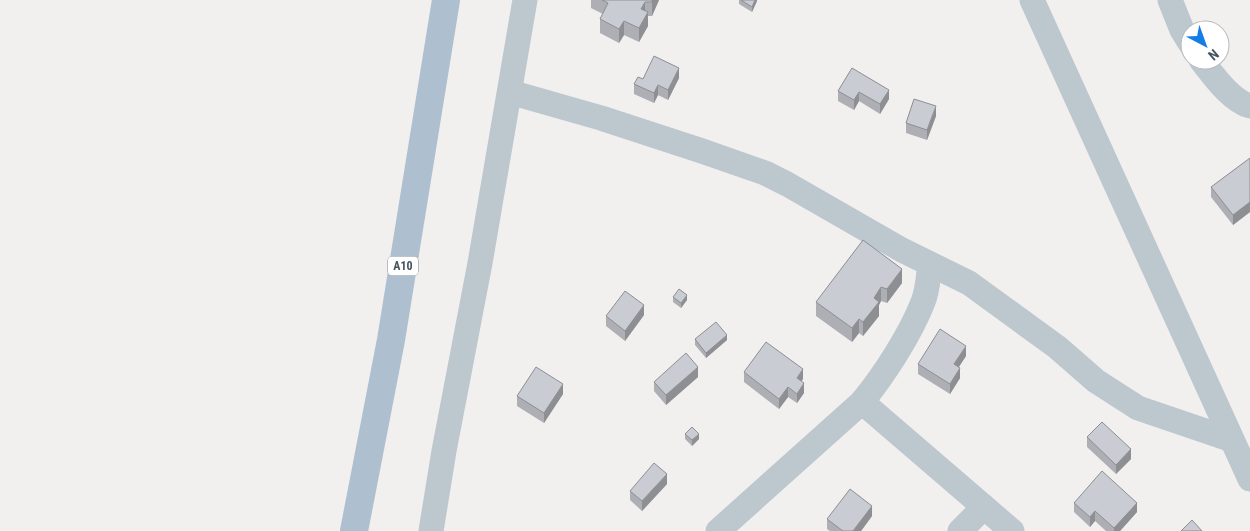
<svg xmlns="http://www.w3.org/2000/svg" width="1250" height="531" font-family="'Roboto Condensed',sans-serif">
<style>
.lines{fill:none;stroke-linecap:round;stroke-linejoin:round}
.minor{stroke:#bcc7ce;stroke-width:25}
.major{stroke:#aec0cf;stroke-width:28}
.wall{fill:#adafb5}
.shaded-wall{fill:#8d8f93}
.building{fill:#c9ccd2;stroke:#8d8f93}
.labels{text-anchor:middle;dominant-baseline:central;stroke-width:5;stroke-linejoin:round;paint-order:stroke}
.shield{fill:#fff;stroke:#7e878e;stroke-width:1}
.shield-label{font-size:12px;font-weight:bold;fill:#46545d}
</style>
<rect width="100%" height="100%" fill="#f2efef"/>
<g class="lines">
<g class="minor">
<path d="M1032,0L1250,479"/>
<path d="M1170,0L1182,30L1190,43"/>
<path d="M1201,60C1213,75 1231,101 1250,106"/>
<path d="M510,92L601,118L702,151L765,173L787,184L902,250L969,283L1057,347L1096,381L1138,408L1232,440"/>
<path d="M862,402L1012,531"/>
<path d="M431,531L444,451L480,263L525,0"/>
<path d="M718,531L862,402C884,375 910,335 923,302C928,290 928,277 930,264"/>
<path d="M960,531L984,507"/>
</g>
<path class="major" d="M354,531L391,340L446,0"/>
</g>
<g class="wall">
<path d="M591,0H659L652,16H648V26L639,42L624,35L619,43L600,33V19L603,14L591,8Z"/>
<path d="M739,0H757V1L752,12L739,4Z"/>
<path d="M852,68L889,99L880,114L859,101L854,110L838,101V91Z"/>
<path d="M679,78L668,100L658,95L654,103L634,94V84L643,79Z"/>
<path d="M936,116L927,140L906,133V123Z"/>
<path d="M1250,158V212L1233,225L1211,197V187Z"/>
<path d="M902,283L887,303L881,301L879,305V316L863,336L859,333L852,342L816,316V302Z"/>
<path d="M673,297L687,300L681,308L673,302Z"/>
<path d="M644,315L625,341L606,326V316Z"/>
<path d="M695,339L727,340L706,358L695,345Z"/>
<path d="M966,356L959,367L960,378L950,394L918,374V364Z"/>
<path d="M744,372L803,379L801,381L804,393L797,403L788,397L779,409L744,382Z"/>
<path d="M698,377L666,405L654,391V382Z"/>
<path d="M563,394L544,423L517,406V396Z"/>
<path d="M685,434L699,439L692,446L685,439Z"/>
<path d="M1087,437L1131,459L1116,474L1087,447Z"/>
<path d="M667,484L642,511L630,500V491Z"/>
<path d="M1074,503L1137,512L1120,531H1106L1095,521L1090,527L1074,512Z"/>
<path d="M872,516L861,531H830L827,529V519Z"/>
</g>
<g class="shaded-wall">
<path d="M652,0H659L652,16Z"/>
<path d="M755,0H757V1L752,12V7Z"/>
<path d="M645,2V16L641,9Z"/>
<path d="M648,12V26L639,42V28Z"/>
<path d="M624,21V35L619,43V29Z"/>
<path d="M679,68V78L668,100V90Z"/>
<path d="M658,85V95L654,103V93Z"/>
<path d="M889,90V99L880,114V104Z"/>
<path d="M859,92V101L854,110V100Z"/>
<path d="M936,106V116L927,140V130Z"/>
<path d="M1250,202V212L1233,225V215Z"/>
<path d="M902,269V283L887,303V289Z"/>
<path d="M881,287V301L879,305V316L863,336V322L874,298Z"/>
<path d="M687,295V300L681,308V303Z"/>
<path d="M644,305V315L625,341V331Z"/>
<path d="M859,319V333L852,342V328Z"/>
<path d="M727,335V340L706,358V353Z"/>
<path d="M966,346V356L954,374V364Z"/>
<path d="M698,367V377L666,405V395Z"/>
<path d="M960,368V378L950,394V384Z"/>
<path d="M803,369V379L797,388V378Z"/>
<path d="M804,383V393L797,403V394Z"/>
<path d="M563,384V394L544,423V413Z"/>
<path d="M788,387V397L779,409V399Z"/>
<path d="M699,434V439L692,446V440Z"/>
<path d="M1131,449V459L1116,474V465Z"/>
<path d="M667,474V484L642,511V501Z"/>
<path d="M1137,503V512L1120,531H1114V528Z"/>
<path d="M872,506V516L861,531H853Z"/>
<path d="M1095,511V521L1090,527V517Z"/>
</g>
<g class="building">
<path d="M602,0H652V2H645L641,9L648,12L639,28L624,21L619,29L600,19L608,3Z"/>
<path d="M741,0H755L752,7Z"/>
<path d="M654,56L679,68L668,90L658,85L654,93L634,84L638,77L643,79Z"/>
<path d="M852,68L889,90L880,104L859,92L854,100L838,91Z"/>
<path d="M914,99L936,106L927,130L906,123Z"/>
<path d="M1250,158V202L1233,215L1211,187Z"/>
<path d="M863,240L902,269L887,289L881,287L874,298L879,302L863,322L859,319L852,328L816,302Z"/>
<path d="M679,289L687,295L681,303L673,297Z"/>
<path d="M625,291L644,305L625,331L606,316Z"/>
<path d="M716,322L727,335L706,353L695,339Z"/>
<path d="M940,329L966,346L954,364L960,368L950,384L918,364Z"/>
<path d="M766,342L803,369L797,378L804,383L797,394L788,387L779,399L744,372Z"/>
<path d="M686,353L698,367L666,395L654,382Z"/>
<path d="M536,367L563,384L544,413L517,396Z"/>
<path d="M1102,422L1131,449L1116,465L1087,437Z"/>
<path d="M692,427L699,434L692,440L685,434Z"/>
<path d="M654,463L667,474L642,501L630,491Z"/>
<path d="M1102,471L1137,503L1114,528L1095,511L1090,517L1074,503Z"/>
<path d="M850,489L872,506L853,531H843L827,519Z"/>
<path d="M1192,520L1202,531H1181Z"/>
</g>
<g class="labels">
<rect class="shield" x="388" y="256.5" width="30" height="19" rx="4"/>
<g class="shield-label">
<text x="403" y="266">A10</text>
</g>
</g>
<g transform="translate(1205 45) rotate(139)"><circle r="24" fill="#ffffff" stroke="#b5bbbe"/>
<path d="M0-4L9 19L0 12L-9 19Z" fill="#147de6"/>
<text y="-8" font-size="14" font-weight="bold" text-anchor="middle" fill="#46545d">N</text>
</g>
</svg>
